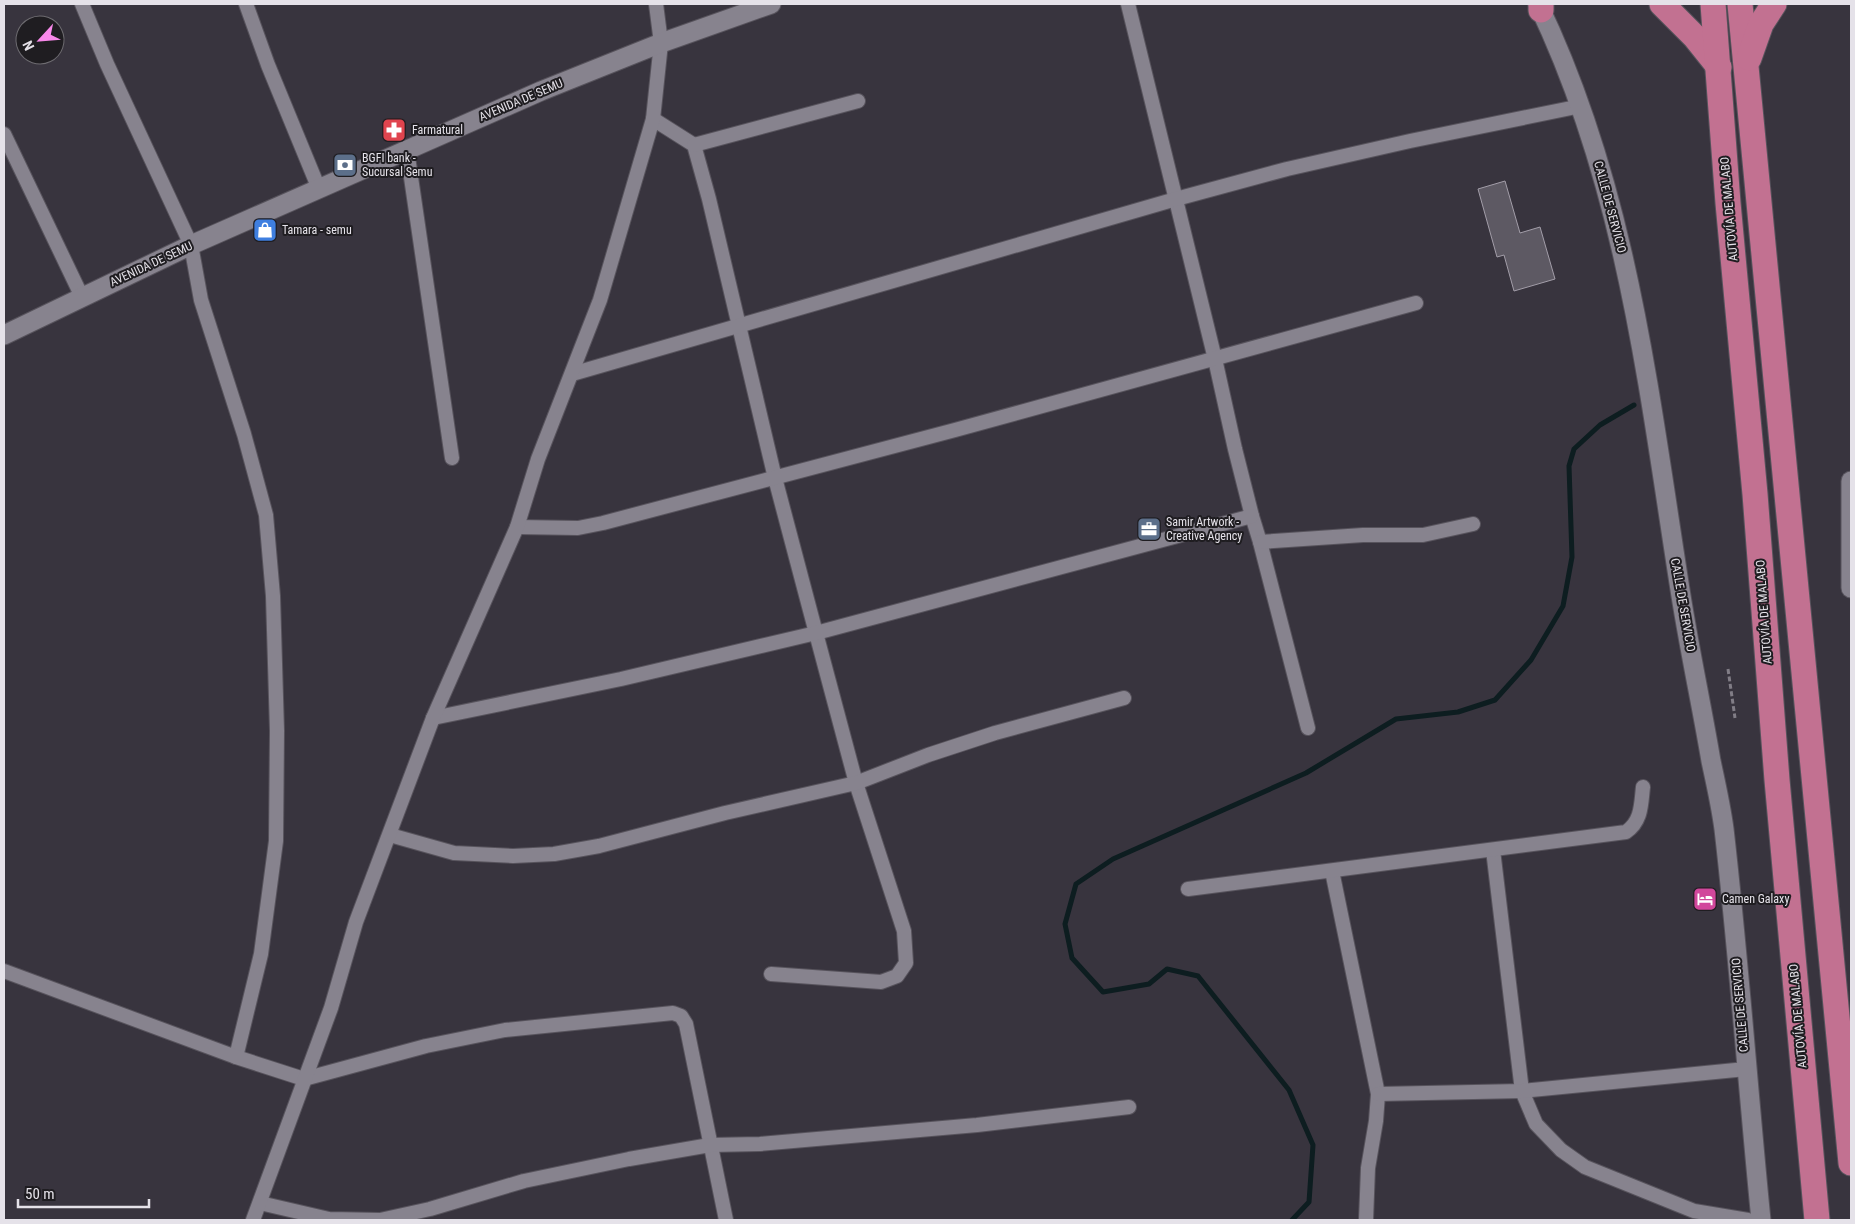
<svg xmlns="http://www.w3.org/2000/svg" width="1855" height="1224" font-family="'Roboto Condensed',sans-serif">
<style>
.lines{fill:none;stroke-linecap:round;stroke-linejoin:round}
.stream{stroke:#0d1d20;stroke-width:5}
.building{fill:#5d5963;stroke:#a39ea9}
.street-casing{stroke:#57535c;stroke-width:16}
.secondary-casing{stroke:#57535c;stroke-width:21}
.highway-casing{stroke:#57535c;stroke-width:27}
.path{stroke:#817d86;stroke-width:3;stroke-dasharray:5 2.5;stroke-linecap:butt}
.street{stroke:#87838e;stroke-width:14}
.secondary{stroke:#87838e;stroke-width:19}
.highway{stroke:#c27191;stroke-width:25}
.labels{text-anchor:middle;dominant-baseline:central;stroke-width:4;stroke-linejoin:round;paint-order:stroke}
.street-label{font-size:12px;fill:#e5e2e9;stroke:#1f1d21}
.poi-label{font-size:12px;fill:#e5e2e9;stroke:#1f1d21;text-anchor:start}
</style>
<rect width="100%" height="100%" fill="#38343e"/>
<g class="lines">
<path class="stream" d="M1292,1220L1309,1202L1313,1145L1289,1090L1198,976L1167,969L1149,984L1103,992L1072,958L1065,924L1076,884L1113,859L1306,773L1396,719L1458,712L1495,700L1531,660L1563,606L1572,557L1569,466L1574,449L1600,425L1634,405"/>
</g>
<path class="building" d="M1505,181L1520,233L1540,227L1555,279L1514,291L1504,255L1497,257L1478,189Z"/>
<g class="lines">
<g class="street-casing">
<g id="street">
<path d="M82,4L107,64L191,245L201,300L244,434L266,515L273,596L277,731L276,841L261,954L236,1057"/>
<path d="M246,4L268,65L319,189"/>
<path d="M1128,4L1215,359L1235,449L1252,516L1260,542L1308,728"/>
<path d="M653,119L694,145L709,199L775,478L816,633L856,783L904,931L906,963L897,976L881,982L771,974"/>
<path d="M4,134L82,297"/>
<path d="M694,145L858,101"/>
<path d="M407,150L452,458"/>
<path d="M572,374L1176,199L1287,169L1410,141L1581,106"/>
<path d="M517,527L578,528L603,523L955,430L1416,303"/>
<path d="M1260,542L1363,535H1423L1473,524"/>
<path d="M433,718L621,679L816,633L1252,516"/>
<path d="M390,835L454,853L513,856L554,854L599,846L725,813L856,783L928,755L995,733L1124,698"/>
<path d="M1493,850L1522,1091L1536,1124L1561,1150L1585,1167L1694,1211L1748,1220"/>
<path d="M1332,871L1378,1094L1376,1121L1368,1168L1366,1220"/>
<path d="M1188,889L1626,832C1642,821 1641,804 1643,787"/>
<path d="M4,971L236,1057L304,1079L426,1046L505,1030L673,1013L681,1016L686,1024L726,1220"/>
<path d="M1378,1094L1522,1091L1746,1069"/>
<path d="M260,1203L329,1219L380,1220L430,1209L524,1181L629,1159L710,1145L760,1144L977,1125L1129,1107"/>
<path d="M253,1220L331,1008L356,922L433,718L517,527L538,459L600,300L653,119L661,43L656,4"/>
</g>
</g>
<g class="secondary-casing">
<g id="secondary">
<path d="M1538,4C1626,187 1648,385 1679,583C1688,643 1701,702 1711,761C1716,784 1721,806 1724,829C1739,959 1748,1090 1761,1220"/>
<path d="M4,335L191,245L541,91L661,43L771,4"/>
<path d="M1851,481V588"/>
</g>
</g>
<g class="highway-casing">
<g id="highway">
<path d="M1662,4L1695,37L1719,67"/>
<path d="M1713,4L1728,203L1755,494L1777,780L1817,1220"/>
<path d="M1740,4L1851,1163"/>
<path d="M1541,10V4"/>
<path d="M1749,58L1761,24L1774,4"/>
</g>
</g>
<path class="path" d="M1728,669L1735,718"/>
<use href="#street" class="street"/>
<use href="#secondary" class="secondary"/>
<use href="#highway" class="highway"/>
</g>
<defs>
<g id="pharmacy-square" transform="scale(1.25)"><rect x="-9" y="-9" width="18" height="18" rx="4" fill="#e0444e" stroke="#1f1d21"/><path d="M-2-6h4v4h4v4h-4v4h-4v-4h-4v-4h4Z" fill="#fff"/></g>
<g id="bank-square" transform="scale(1.25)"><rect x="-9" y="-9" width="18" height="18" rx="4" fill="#5c6f8a" stroke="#1f1d21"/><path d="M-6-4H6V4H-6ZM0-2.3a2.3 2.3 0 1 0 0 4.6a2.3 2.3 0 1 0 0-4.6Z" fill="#fff"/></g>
<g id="shop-square" transform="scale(1.25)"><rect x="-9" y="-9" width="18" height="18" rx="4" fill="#3f7fe0" stroke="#1f1d21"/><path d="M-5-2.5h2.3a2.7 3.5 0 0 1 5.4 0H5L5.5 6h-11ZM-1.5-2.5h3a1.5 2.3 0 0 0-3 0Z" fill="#fff"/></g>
<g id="office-square" transform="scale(1.25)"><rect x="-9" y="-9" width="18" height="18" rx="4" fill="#5c6f8a" stroke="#1f1d21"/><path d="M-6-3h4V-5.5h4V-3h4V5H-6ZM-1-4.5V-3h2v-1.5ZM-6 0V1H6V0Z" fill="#fff"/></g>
<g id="hotel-square" transform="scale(1.25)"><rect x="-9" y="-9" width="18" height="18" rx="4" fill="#d1479c" stroke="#1f1d21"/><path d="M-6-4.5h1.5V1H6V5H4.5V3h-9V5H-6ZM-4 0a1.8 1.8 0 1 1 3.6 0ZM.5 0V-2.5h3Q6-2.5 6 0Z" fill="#fff"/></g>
</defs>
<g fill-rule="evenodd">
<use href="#pharmacy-square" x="394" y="130"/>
<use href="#bank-square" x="345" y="165"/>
<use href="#shop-square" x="265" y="230"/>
<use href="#office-square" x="1149" y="529"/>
<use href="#hotel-square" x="1705" y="899"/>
</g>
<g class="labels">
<g class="street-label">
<text transform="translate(521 100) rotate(-23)">AVENIDA DE SEMU</text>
<text transform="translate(1610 207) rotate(75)">CALLE DE SERVICIO</text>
<text transform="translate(1729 209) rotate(-95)">AUTOVÍA DE MALABO</text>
<text transform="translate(151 264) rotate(-25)">AVENIDA DE SEMU</text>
<text transform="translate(1683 605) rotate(80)">CALLE DE SERVICIO</text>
<text transform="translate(1764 612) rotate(-94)">AUTOVÍA DE MALABO</text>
<text transform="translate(1740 1005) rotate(-95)">CALLE DE SERVICIO</text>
<text transform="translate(1798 1016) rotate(-95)">AUTOVÍA DE MALABO</text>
</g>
<g class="poi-label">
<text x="412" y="130">Farmatural</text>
<text x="362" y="158">BGFI bank -<tspan x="362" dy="14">Sucursal Semu</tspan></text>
<text x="282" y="230">Tamara - semu</text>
<text x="1166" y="522">Samir Artwork -<tspan x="1166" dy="14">Creative Agency</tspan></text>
<text x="1722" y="899">Camen Galaxy</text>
</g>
</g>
<rect width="1855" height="1224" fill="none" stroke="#e5e2e9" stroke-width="10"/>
<g transform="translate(40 40) rotate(244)"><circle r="24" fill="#1f1d21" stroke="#6e6c71"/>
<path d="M0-4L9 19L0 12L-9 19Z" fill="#f888ea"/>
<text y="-8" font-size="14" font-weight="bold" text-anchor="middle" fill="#e5e2e9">N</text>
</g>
<path d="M18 1199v8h131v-8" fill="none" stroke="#e5e2e9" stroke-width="2.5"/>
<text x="25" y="1199" font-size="15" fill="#e5e2e9" stroke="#1f1d21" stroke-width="4" paint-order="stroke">50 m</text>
</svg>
